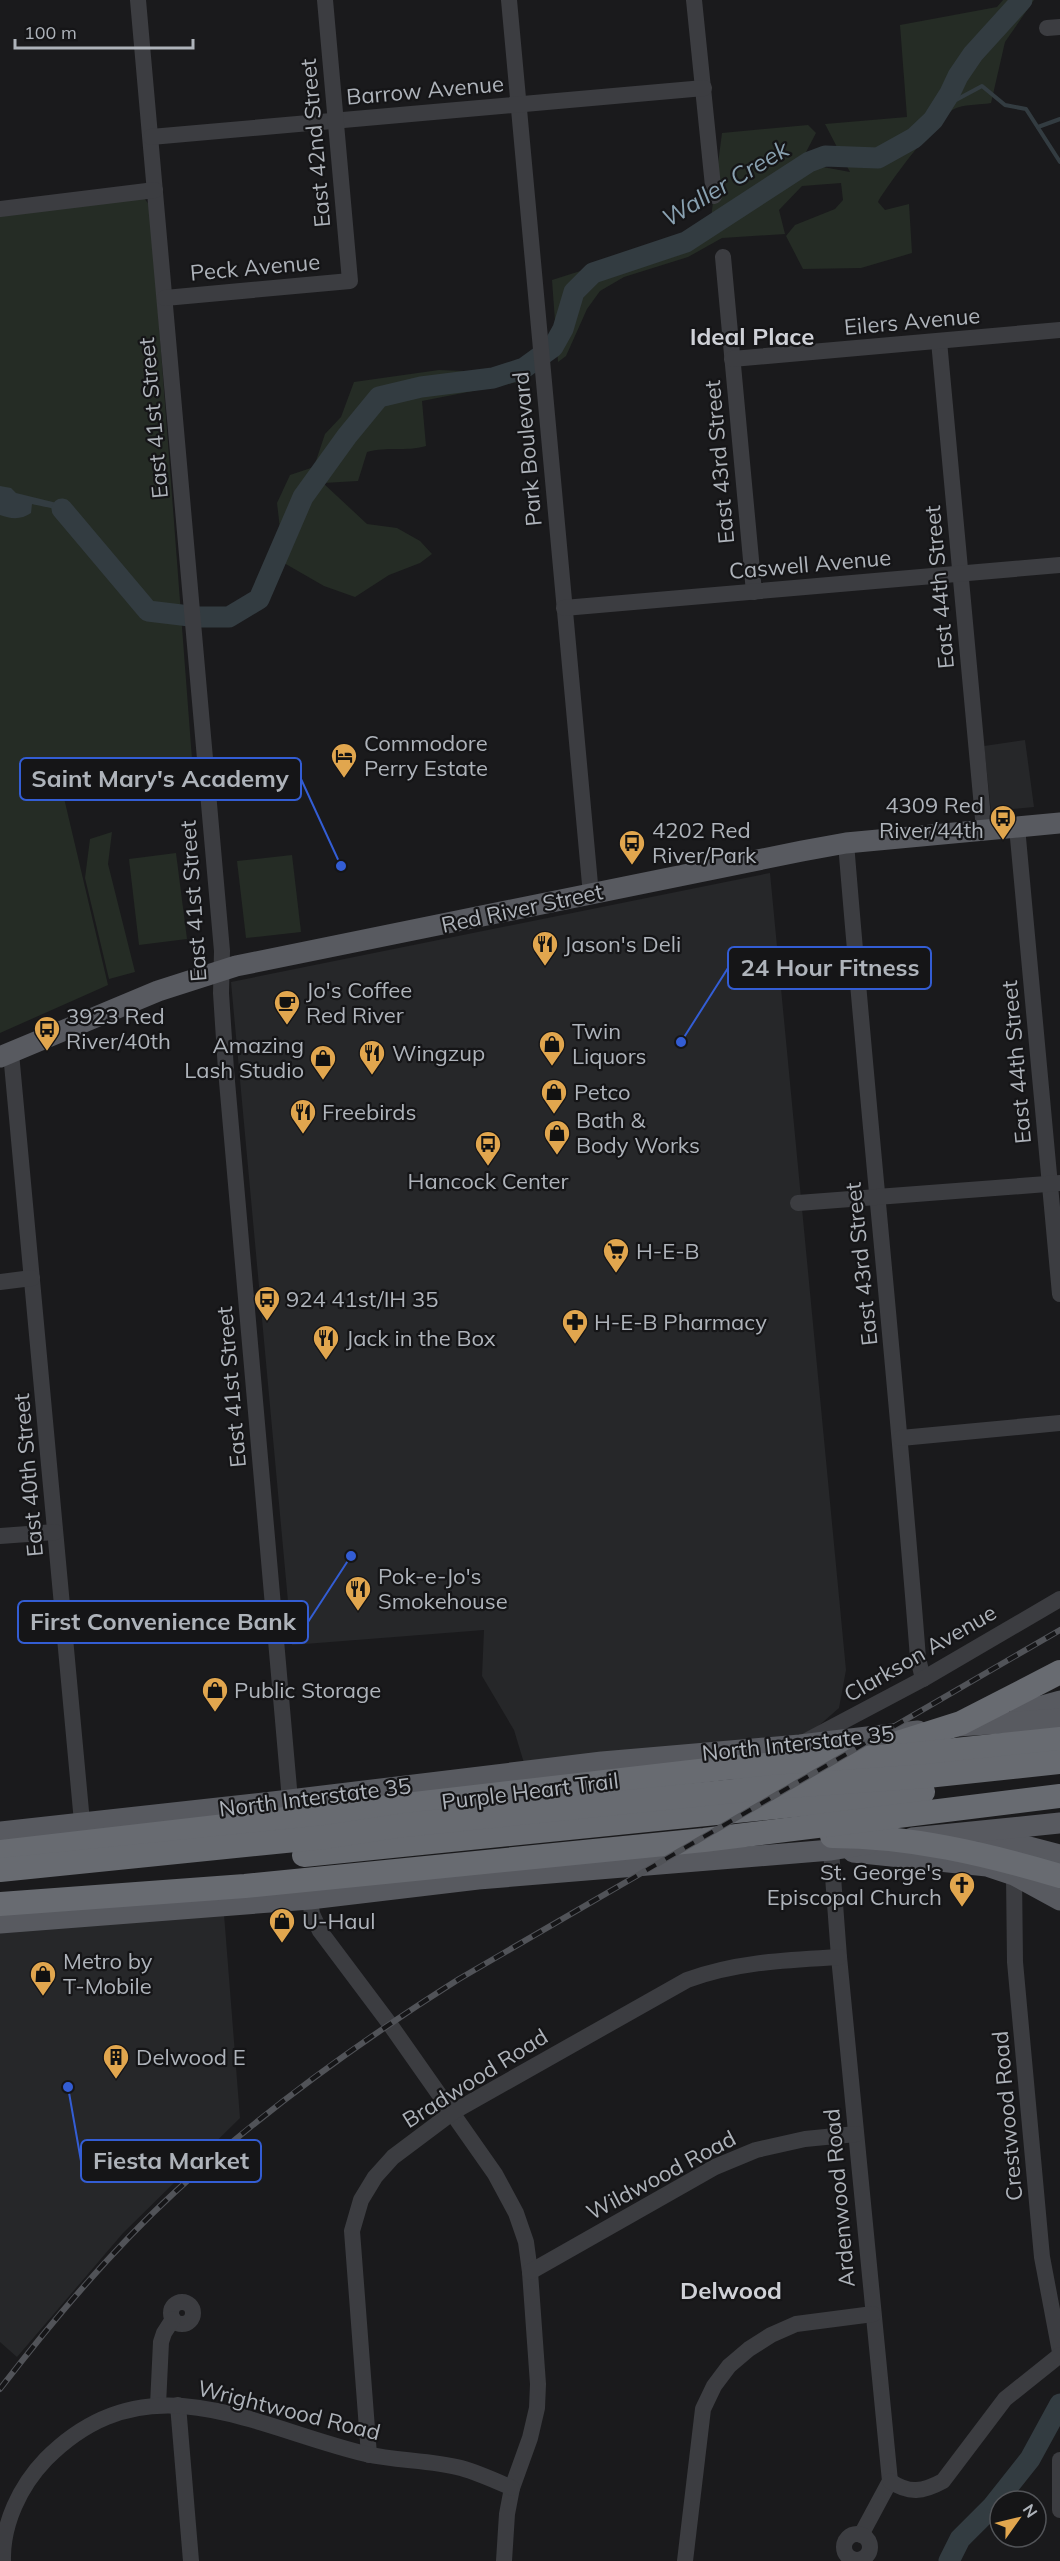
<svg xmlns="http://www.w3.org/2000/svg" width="1060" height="2561" font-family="Mulish,sans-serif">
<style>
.built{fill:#262729}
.green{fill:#252c25}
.water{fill:#333c41}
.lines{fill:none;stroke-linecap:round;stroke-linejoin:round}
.stream{stroke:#333c41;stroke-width:4}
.river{stroke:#333c41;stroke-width:21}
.minor{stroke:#3c3d41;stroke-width:16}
.major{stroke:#585a60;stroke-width:21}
.highway{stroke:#686b71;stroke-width:24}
.rail-casing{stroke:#515358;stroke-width:6}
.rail{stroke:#151517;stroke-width:4;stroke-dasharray:11;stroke-linecap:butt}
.labels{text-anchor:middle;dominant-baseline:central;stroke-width:4.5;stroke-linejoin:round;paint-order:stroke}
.street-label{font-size:22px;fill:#aeb3ba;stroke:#151517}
.poi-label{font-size:22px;fill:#aeb3ba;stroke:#151517;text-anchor:start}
.water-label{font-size:24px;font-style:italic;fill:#89a1b1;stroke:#151517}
.neighbourhood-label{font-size:24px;font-weight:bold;fill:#cfd1d7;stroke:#151517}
.leader{fill:none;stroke:#335dd4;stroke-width:2}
.callout-dot{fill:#335dd4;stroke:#151517;stroke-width:2}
.callout{fill:#151517;stroke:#335dd4;stroke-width:2}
.callout-label{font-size:24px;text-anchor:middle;font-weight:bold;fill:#aeb3ba}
</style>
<rect width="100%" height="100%" fill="#1a1a1c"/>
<g class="built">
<path d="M1025,740L1034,807L991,811L984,746Z"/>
<path d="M770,873L846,1670L839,1708L808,1735L524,1763L514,1730L482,1676L484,1630L292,1645L231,982Z"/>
<path d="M224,1914L240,2118L123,2233L17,2357L0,2342V1930Z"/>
</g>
<g class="green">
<path d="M1003,0H1034L1005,42L991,103C980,105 963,104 954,109C938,118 888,184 878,202L885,210L909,204L912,253L861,268L803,269L786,236L795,225L835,209L843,200L841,183L802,186L779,210L785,234L722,238L688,257L624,277L600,291L587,309L566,356L558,362L552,280L675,241L711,218L722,133L808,125L816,133L805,154L806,168L823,167L850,172L825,124L907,117L900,25L997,7Z"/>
<path d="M144,198L150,206L192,759L64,798L108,985L0,1033V215Z"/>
<path d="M526,357L529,380L422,401L426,446C405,452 388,446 367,452L358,481L323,483L367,524L397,528L420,541L432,554L420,563L389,575L355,597L324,586L284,563L277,503L290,475L314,467L325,434L341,417L354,382L439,370L490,372Z"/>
<path d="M112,832L108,864L135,972L109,979L85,878L90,839Z"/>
<path d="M176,853L187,939L139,945L129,859Z"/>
<path d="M292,855L301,932L246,938L237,861Z"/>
</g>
<path class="water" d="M0,486L11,488L16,493L69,506L86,525L83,529C65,529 67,517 56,510C50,507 39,506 32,504L31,513C21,520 11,519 0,515Z"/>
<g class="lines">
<g class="stream">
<path d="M941,108L982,86L1005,105L1026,109L1060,162"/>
<path d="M1038,127L1060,119"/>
</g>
<g class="river">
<path d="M62,509L148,611L198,617H229L259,599L303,497L347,436L379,397L421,387L493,378L524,368L553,347L563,329L574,292L593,273L686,242L809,162L825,156L878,158L914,138L933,120L950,93L958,76L973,54L1022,0"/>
<path d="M949,2561L960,2539L992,2507L1030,2459L1060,2404"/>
</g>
<g class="minor">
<path d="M138,0L222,951L221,993L226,1070L290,1800"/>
<path d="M509,0L591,895"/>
<path d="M694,0L714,196"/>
<path d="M1047,28L1060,27"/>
<path d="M151,137L704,88"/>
<path d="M0,209L155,190"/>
<path d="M723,257L754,592"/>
<path d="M165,298L350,281L325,0"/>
<path d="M939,341L984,829"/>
<path d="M732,359L1060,330"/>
<path d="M564,608L1060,565"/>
<path d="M1017,827L1060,1294"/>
<path d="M846,843C868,1115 897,1386 918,1658L923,1679"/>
<path d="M11,1053L82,1822"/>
<path d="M798,1203L1060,1183"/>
<path d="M0,1282L32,1278"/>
<path d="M901,1438L1060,1423"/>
<path d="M0,1536L55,1532"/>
<path d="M806,1741L923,1679L1060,1599"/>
<path d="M831,1850L839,1957L890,2481L861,2535"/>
<path d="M1014,1875L1015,1962L1042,2257L1060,2352"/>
<path d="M310,1899L312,1914L320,1931L389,2023L495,2174L516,2213L526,2242L530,2272L538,2384L537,2408L530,2438L512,2488L507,2514L504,2561"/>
<path d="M530,2272L715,2167L756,2150L805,2139L856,2134"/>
<circle cx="182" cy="2313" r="11"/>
<path d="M158,2405L161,2342L164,2333L173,2319"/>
<path d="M178,2405L191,2561"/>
<path d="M369,2455L352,2231L361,2200L375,2177L393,2157L453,2112L687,1980C736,1962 787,1960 839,1957"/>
<path d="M1060,2460V2510"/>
<path d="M890,2481C909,2494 923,2492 943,2481L1005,2399L1060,2355"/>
<circle cx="857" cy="2547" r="13"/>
<path d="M3,2561C2,2524 20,2486 46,2459C147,2357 253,2427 366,2454C397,2461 430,2460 461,2468C479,2473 496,2481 512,2488"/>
<path d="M685,2561L703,2409L714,2386L729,2366L749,2349L771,2335L796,2324L873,2314"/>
</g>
<g class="major">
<path d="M0,1057L158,991L236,966L802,851L846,843L1060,823"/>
<path d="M1020,1712L1060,1701"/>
<path d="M958,1726L1060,1719"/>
<path d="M0,1832L290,1800L602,1762L800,1745L918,1731"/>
<path d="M986,1836L1060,1855"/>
<path d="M912,1838L1060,1823"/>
<path d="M853,1852L987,1866L1014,1875L1060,1900"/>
<path d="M0,1923L310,1899L478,1879L831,1850L869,1844"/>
</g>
<g class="highway">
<path d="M898,1743L961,1723L1060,1672"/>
<path d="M832,1836C910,1836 986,1854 1060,1876"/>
<path d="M0,1852L725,1768L908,1755L1060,1739"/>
<path d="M304,1855L923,1792"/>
<path d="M0,1870L325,1837L404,1825L773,1787L927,1776L1060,1762"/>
<path d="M0,1904L245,1886L704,1840L1060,1796"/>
</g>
<g class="rail-casing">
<path id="rail" d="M0,2389C53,2320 111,2251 175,2192C263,2111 359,2042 459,1979L1060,1630"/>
</g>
<use href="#rail" class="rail"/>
</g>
<defs>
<g id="hotel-pin" transform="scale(1.35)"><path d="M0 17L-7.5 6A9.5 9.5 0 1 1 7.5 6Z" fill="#e1a64e" stroke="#151517"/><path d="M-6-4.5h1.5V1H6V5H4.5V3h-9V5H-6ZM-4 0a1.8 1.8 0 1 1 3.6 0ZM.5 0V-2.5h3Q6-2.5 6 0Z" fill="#111"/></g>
<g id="bus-pin" transform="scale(1.35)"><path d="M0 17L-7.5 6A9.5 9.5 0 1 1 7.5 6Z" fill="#e1a64e" stroke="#151517"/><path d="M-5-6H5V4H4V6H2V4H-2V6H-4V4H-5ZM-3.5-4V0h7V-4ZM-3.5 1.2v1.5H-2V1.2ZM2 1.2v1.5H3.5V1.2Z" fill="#111"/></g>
<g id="restaurant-pin" transform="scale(1.35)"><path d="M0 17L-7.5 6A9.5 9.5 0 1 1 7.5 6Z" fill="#e1a64e" stroke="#151517"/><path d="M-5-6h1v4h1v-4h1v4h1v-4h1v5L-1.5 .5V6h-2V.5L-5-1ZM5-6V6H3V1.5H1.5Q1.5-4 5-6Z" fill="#111"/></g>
<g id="cafe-pin" transform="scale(1.35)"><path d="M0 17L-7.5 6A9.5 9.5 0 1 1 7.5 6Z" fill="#e1a64e" stroke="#151517"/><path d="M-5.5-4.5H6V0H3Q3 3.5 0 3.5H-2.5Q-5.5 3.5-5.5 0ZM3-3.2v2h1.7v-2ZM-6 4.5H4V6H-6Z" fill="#111"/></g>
<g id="shop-pin" transform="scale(1.35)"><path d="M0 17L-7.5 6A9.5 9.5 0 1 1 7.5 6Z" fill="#e1a64e" stroke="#151517"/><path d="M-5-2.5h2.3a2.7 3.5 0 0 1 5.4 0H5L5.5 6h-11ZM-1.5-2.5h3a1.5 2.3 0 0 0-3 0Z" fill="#111"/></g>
<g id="supermarket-pin" transform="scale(1.35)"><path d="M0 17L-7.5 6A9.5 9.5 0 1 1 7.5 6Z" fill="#e1a64e" stroke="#151517"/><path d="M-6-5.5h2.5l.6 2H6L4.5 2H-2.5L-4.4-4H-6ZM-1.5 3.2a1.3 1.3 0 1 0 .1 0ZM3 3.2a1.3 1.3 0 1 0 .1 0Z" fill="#111"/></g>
<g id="pharmacy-pin" transform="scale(1.35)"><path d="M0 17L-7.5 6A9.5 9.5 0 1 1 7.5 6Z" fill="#e1a64e" stroke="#151517"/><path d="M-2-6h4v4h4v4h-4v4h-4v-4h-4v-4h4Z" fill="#111"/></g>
<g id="church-pin" transform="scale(1.35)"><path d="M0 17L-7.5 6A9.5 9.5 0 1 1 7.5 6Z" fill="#e1a64e" stroke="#151517"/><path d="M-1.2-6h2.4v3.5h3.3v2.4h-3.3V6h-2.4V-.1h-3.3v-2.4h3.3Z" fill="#111"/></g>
<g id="building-pin" transform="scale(1.35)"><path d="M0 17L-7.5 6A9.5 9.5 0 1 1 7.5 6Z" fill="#e1a64e" stroke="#151517"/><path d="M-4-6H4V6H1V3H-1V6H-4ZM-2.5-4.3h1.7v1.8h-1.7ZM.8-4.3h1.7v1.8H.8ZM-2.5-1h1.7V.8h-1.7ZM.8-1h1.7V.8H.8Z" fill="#111"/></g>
</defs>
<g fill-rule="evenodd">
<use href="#hotel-pin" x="344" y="756"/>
<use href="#bus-pin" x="1003" y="818"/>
<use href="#bus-pin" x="632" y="843"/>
<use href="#restaurant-pin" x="545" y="944"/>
<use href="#cafe-pin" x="287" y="1003"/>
<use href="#bus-pin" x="47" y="1029"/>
<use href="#shop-pin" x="552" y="1044"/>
<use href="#restaurant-pin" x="372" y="1053"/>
<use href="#shop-pin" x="323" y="1058"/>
<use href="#shop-pin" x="554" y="1092"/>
<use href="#restaurant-pin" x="303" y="1112"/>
<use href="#shop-pin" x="557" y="1133"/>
<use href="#bus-pin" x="488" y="1144"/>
<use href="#supermarket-pin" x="616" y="1251"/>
<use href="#bus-pin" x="267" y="1299"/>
<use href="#pharmacy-pin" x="575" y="1322"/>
<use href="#restaurant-pin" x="326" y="1338"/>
<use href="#restaurant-pin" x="358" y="1589"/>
<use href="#shop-pin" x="215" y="1690"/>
<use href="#church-pin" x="962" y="1885"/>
<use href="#shop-pin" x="282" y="1921"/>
<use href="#shop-pin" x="43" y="1974"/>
<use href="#building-pin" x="116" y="2057"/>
</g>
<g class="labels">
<g class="street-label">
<text transform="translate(425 90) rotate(-5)">Barrow Avenue</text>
<text transform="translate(315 143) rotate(-95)">East 42nd Street</text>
<text transform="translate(255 267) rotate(-5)">Peck Avenue</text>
<text transform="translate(912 321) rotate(-5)">Eilers Avenue</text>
<text transform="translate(153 418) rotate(-95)">East 41st Street</text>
<text transform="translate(527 449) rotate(-95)">Park Boulevard</text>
<text transform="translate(719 462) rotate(-95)">East 43rd Street</text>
<text transform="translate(810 564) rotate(-5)">Caswell Avenue</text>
<text transform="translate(939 587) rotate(-95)">East 44th Street</text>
<text transform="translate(193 901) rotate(-94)">East 41st Street</text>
<text transform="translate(522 908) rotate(-12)">Red River Street</text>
<text transform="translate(1016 1062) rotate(-95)">East 44th Street</text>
<text transform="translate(861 1264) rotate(-96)">East 43rd Street</text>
<text transform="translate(231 1387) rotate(-95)">East 41st Street</text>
<text transform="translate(28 1475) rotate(-95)">East 40th Street</text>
<text transform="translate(920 1653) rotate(-30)">Clarkson Avenue</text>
<text transform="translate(798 1743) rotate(-6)">North Interstate 35</text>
<text transform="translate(530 1791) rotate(-7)">Purple Heart Trail</text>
<text transform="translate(315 1797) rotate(-7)">North Interstate 35</text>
<text transform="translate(475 2078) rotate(-32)">Bradwood Road</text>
<text transform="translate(1007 2116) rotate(-95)">Crestwood Road</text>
<text transform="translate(661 2175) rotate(-28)">Wildwood Road</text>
<text transform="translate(839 2198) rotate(-95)">Ardenwood Road</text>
<text transform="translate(289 2410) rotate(14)">Wrightwood Road</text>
</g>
<g class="poi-label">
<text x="364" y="743">Commodore<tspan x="364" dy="25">Perry Estate</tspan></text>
<text x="984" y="805" text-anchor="end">4309 Red<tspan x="984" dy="25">River/44th</tspan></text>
<text x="652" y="830">4202 Red<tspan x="652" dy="25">River/Park</tspan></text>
<text x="564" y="944">Jason's Deli</text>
<text x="306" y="990">Jo's Coffee<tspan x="306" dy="25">Red River</tspan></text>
<text x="66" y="1016">3923 Red<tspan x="66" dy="25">River/40th</tspan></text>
<text x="572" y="1031">Twin<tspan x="572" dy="25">Liquors</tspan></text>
<text x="304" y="1045" text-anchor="end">Amazing<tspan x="304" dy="25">Lash Studio</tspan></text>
<text x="392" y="1053">Wingzup</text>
<text x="574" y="1092">Petco</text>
<text x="322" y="1112">Freebirds</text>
<text x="576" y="1120">Bath &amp;<tspan x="576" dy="25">Body Works</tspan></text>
<text x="488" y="1181" text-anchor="middle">Hancock Center</text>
<text x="636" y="1251">H-E-B</text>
<text x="286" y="1299">924 41st/IH 35</text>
<text x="594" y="1322">H-E-B Pharmacy</text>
<text x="346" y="1338">Jack in the Box</text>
<text x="378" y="1576">Pok-e-Jo's<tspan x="378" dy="25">Smokehouse</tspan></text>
<text x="234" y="1690">Public Storage</text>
<text x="942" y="1872" text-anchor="end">St. George's<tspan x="942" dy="25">Episcopal Church</tspan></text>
<text x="302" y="1921">U-Haul</text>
<text x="63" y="1961">Metro by<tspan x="63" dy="25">T-Mobile</tspan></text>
<text x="136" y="2057">Delwood E</text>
</g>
<g class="water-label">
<text transform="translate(725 183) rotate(-31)">Waller Creek</text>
</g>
<g class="neighbourhood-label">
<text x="752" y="336">Ideal Place</text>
<text x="731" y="2290">Delwood</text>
</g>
</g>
<path class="leader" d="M341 866L301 779M681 1042L728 968M351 1556L308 1622M68 2087L81 2161"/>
<g class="callout-dot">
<circle cx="341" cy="866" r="6"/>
<circle cx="681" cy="1042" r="6"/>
<circle cx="351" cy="1556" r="6"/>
<circle cx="68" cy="2087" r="6"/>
</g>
<g class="callout">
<rect x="20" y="758" width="281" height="42" rx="6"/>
<rect x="728" y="947" width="203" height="42" rx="6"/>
<rect x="18" y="1601" width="290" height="42" rx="6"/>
<rect x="81" y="2140" width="180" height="42" rx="6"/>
</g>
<g class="callout-label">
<text x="160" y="787">Saint Mary's Academy</text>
<text x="830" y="976">24 Hour Fitness</text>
<text x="163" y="1630">First Convenience Bank</text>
<text x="171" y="2169">Fiesta Market</text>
</g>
<g transform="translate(1018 2519) rotate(56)"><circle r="28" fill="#151517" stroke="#525458" stroke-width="1.5"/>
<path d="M0-4.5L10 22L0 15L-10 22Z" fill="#e1a64e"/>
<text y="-9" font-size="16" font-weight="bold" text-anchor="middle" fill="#aeb3ba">N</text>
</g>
<path d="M15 39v9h178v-9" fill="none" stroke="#aeb3ba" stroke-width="3"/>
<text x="24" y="39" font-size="18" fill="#aeb3ba" stroke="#151517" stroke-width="4.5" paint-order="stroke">100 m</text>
</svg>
